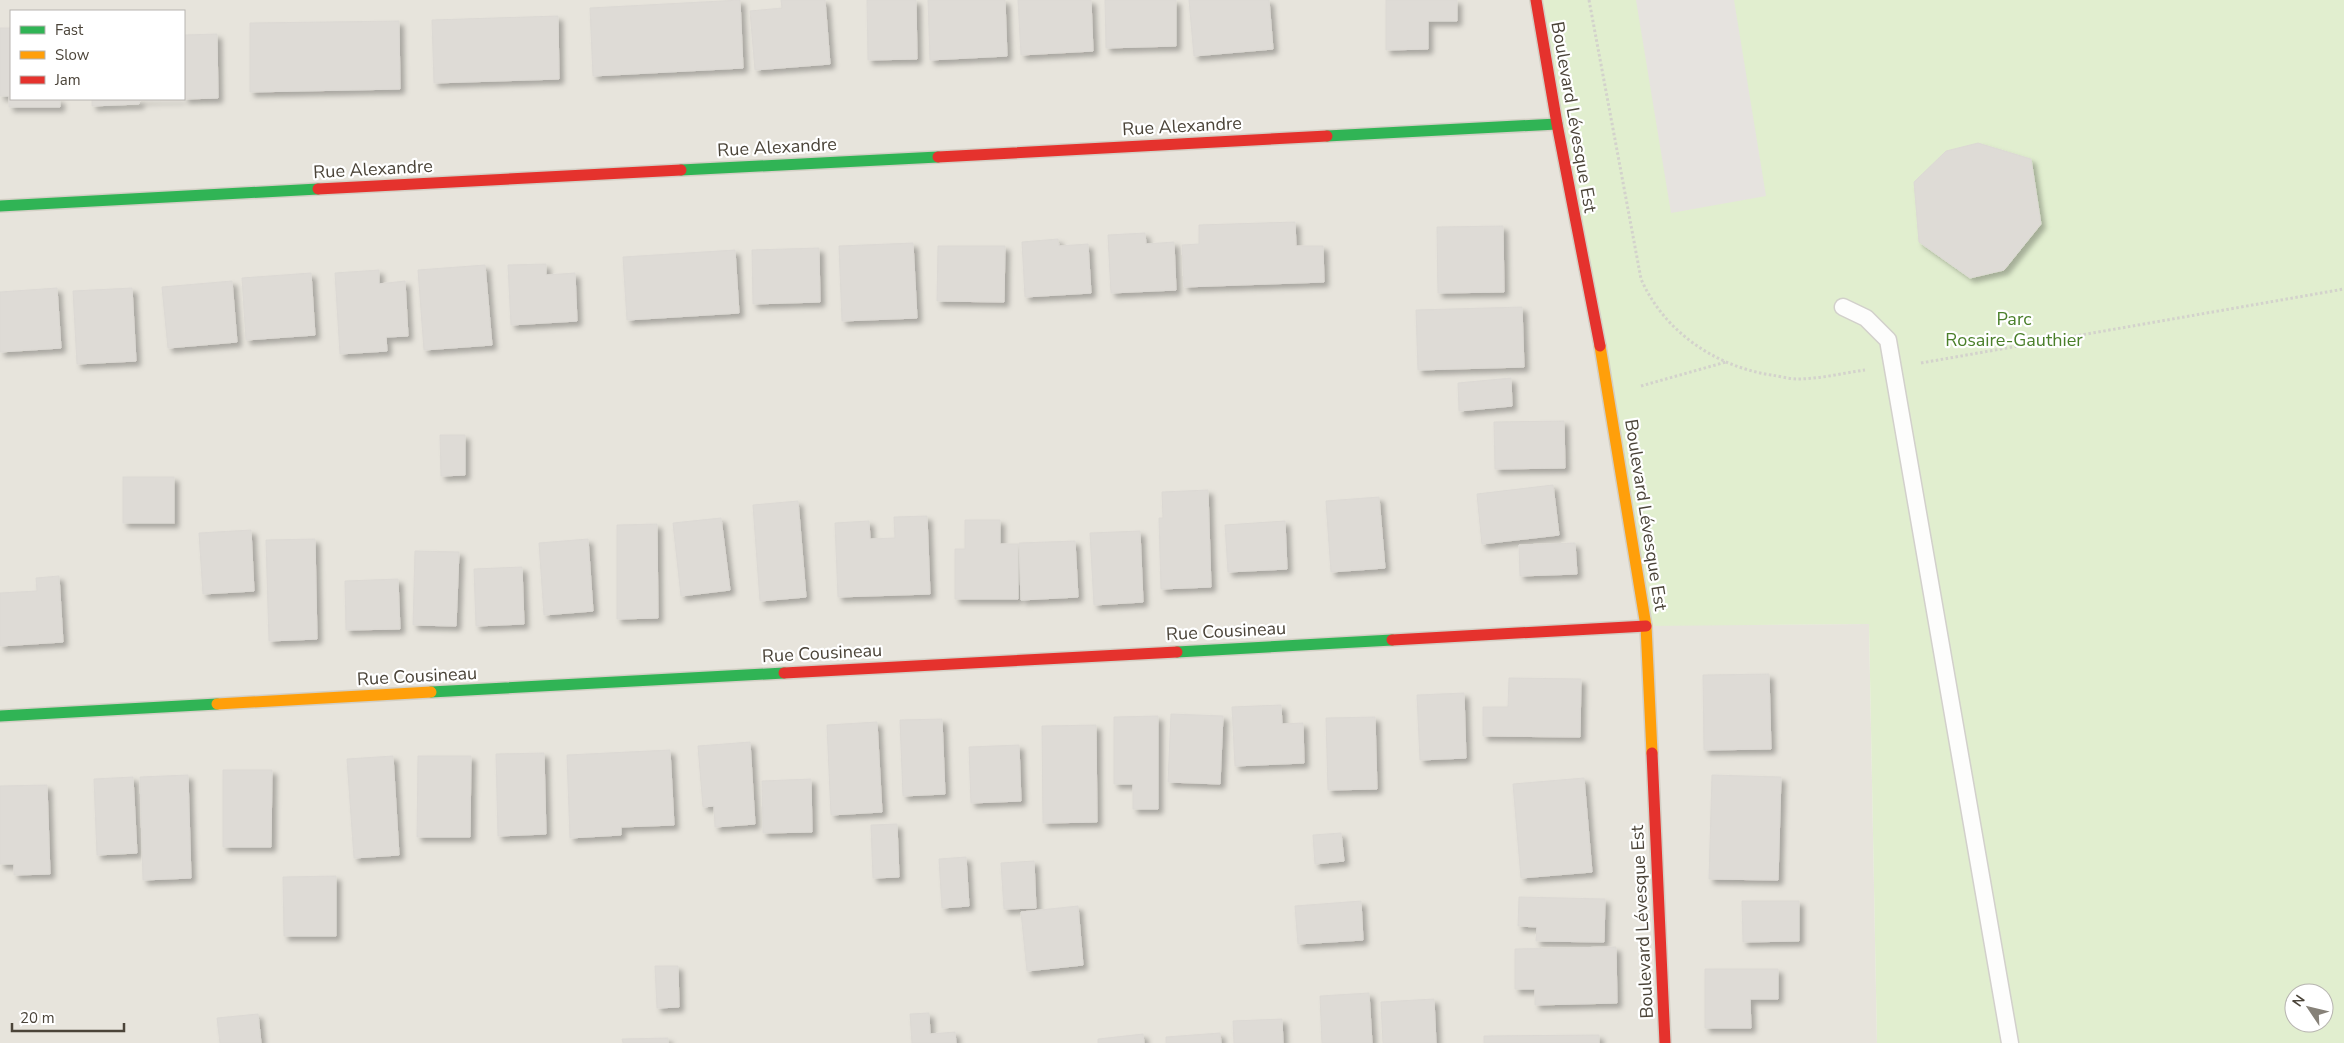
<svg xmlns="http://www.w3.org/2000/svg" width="2344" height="1043" font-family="'Nunito Sans',sans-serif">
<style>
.residential{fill:#e7e4dc;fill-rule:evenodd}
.green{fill:#e1eecf;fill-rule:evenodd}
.parking{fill:#e6e3df}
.building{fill:#dedbd6;stroke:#dcd9d4;filter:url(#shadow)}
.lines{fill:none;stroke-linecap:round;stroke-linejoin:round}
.lane-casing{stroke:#d2d0cb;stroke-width:19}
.fast-casing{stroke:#d3cfc5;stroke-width:14}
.slow-casing{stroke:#d3cfc5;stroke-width:14}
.jam-casing{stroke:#d3cfc5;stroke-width:14}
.path{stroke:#d3d2cc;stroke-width:3;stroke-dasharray:2.5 2.5;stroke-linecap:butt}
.lane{stroke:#fdfdfc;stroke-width:16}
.fast{stroke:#30b455;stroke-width:11}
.slow{stroke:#ff9f0a;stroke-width:11}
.jam{stroke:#e5322d;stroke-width:11}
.labels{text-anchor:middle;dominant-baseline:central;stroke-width:4.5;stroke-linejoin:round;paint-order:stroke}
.street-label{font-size:18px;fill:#4b4439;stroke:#fff}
.park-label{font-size:18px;fill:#4a7f2a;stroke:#fff}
</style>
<defs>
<filter id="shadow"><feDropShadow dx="4.5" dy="4.5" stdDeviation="2.5" flood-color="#0004"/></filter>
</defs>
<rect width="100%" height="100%" fill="#f4f2ee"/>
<path class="residential" d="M0,0H1537L1646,625L1869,624L1877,1043H0ZM11,11H184V99H11Z"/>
<path class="green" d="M1536,0H2344V1043H1877L1869,624L1646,626ZM2294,993H2324V1023H2294Z"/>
<path class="parking" d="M1636,0H1734L1766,196L1671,213Z"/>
<g class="building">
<path d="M740,0L743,68L593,76L590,8Z"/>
<path d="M781,0H825L830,64L755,70L750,11L782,8Z"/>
<path d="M867,0H916L917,59L868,60Z"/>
<path d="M928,0H1005L1007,56L930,60Z"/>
<path d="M1018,0H1091L1093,51L1021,55Z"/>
<path d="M1105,0H1176V46L1106,48Z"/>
<path d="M1189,0H1269L1273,49L1194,56Z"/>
<path d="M1386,0H1457V21H1428V49L1386,50Z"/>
<path d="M558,16L559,79L434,83L432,20Z"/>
<path d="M399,21L400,89L250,92V23Z"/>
<path d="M0,28H11V99H60V107H9V96H0Z"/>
<path d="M217,34L218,98L184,99V35Z"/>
<path d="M92,99H181L140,100L139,104L92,106Z"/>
<path d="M1978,143L2031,159L2041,224L2004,270L1970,278L1919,242L1914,182L1946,151Z"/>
<path d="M1295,222L1296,246H1323L1324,282L1184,287L1182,245L1199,244V225Z"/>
<path d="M1503,226L1504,292L1438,293L1437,227Z"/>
<path d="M1145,233L1146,244L1174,242L1176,290L1111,293L1108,235Z"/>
<path d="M1058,239L1059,246L1088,244L1091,293L1025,297L1022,242Z"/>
<path d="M913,243L917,318L842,321L839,246Z"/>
<path d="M938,246H1005L1004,302L937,301Z"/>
<path d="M819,248L820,302L753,304L752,250Z"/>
<path d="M735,250L739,313L627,320L623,257Z"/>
<path d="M546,264V275L575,273L577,321L511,325L508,265Z"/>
<path d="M485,265L492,345L424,350L418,270Z"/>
<path d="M379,270V284L405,281L408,336L386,337L387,351L340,354L335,273Z"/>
<path d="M311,273L315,335L246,340L242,278Z"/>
<path d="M232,281L237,342L168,348L162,287Z"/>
<path d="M57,288L61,348L0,352V292Z"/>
<path d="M132,288L136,361L77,364L73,291Z"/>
<path d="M1522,307L1524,367L1418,370L1416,310Z"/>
<path d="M1511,378L1512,406L1459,411L1458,383Z"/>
<path d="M1564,421L1565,468L1495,469L1494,422Z"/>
<path d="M440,435H465V475L441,476Z"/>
<rect x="123" y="477" width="51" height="46"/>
<path d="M1553,485L1559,535L1482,544L1477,494Z"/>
<path d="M1208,490L1211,587L1161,589L1159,518H1163L1162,492Z"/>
<path d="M1379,497L1385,568L1331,572L1326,501Z"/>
<path d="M798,501L806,597L760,601L753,505Z"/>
<path d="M927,516L930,594L838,597L835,523L869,521L870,539L895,538L894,517Z"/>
<path d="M721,518L730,590L681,596L673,523Z"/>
<path d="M965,520H1000V544H1018V599H955V549H965Z"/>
<path d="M1285,521L1287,569L1228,572L1225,525Z"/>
<path d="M657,524L658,618L617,619V525Z"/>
<path d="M251,530L254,591L203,594L199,533Z"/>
<path d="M1140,531L1143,602L1094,605L1090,533Z"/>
<path d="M315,539L317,639L269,641L266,540Z"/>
<path d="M588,539L593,611L544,615L539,543Z"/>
<path d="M1075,541L1078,597L1021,600L1019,543Z"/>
<path d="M1575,543L1577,574L1520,576L1519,545Z"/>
<path d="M415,551L459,552L456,626L413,625Z"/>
<path d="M522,567L524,624L476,626L474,569Z"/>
<path d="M59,576L63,642L0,646V593L37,591L36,578Z"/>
<path d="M398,579L400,629L346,630L345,581Z"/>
<path d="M1769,674L1771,749L1704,750L1703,675Z"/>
<path d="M1509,678L1581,679L1580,737L1483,736V707H1508Z"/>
<path d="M1464,693L1466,758L1420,760L1417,695Z"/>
<path d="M1281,705L1282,724L1303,723L1304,763L1235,766L1232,707Z"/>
<path d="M1171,714L1223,716L1220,784L1168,782Z"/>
<path d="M1158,716V809H1133V784H1114V717Z"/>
<path d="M1375,717L1377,789L1328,790L1326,718Z"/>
<path d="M942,719L945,794L903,796L900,720Z"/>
<path d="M877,722L882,812L831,815L827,725Z"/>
<path d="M1096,725L1097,822L1043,823L1042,726Z"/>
<path d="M750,742L755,824L715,827L714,806L703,807L698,746Z"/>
<path d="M1019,745L1021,801L971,803L969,747Z"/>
<path d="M670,750L674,825L621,827V835L570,838L567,755Z"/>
<path d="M544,753L546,834L498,836L496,754Z"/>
<path d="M393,756L399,855L354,858L347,759Z"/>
<path d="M418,756H471L470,837H417Z"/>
<path d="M223,770H272L271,847H223Z"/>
<path d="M188,775L191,878L143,880L140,777Z"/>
<path d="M1712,775L1781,777L1778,880L1709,879Z"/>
<path d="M133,777L137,853L97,855L94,779Z"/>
<path d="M1584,778L1592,872L1521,878L1513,784Z"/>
<path d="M811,779L812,832L763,833L762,781Z"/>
<path d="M47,785L50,874L14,875V864H0V786Z"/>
<path d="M897,824L899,877L873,878L871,825Z"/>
<path d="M1341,833L1344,861L1315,864L1313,835Z"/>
<path d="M966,857L969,906L942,908L939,859Z"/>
<path d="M1034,861L1036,908L1004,909L1001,863Z"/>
<path d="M336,876V936H284L283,877Z"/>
<path d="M1519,897L1605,899L1604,942L1536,941L1537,927L1518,926Z"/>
<path d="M1361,901L1363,940L1298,944L1295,906Z"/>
<path d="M1742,901H1799V941L1743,942Z"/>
<path d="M1078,906L1083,965L1027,971L1021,912Z"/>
<path d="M1616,947L1617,1003L1535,1005V989H1515V949Z"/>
<path d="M655,966H678L679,1007L657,1008Z"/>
<path d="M1705,969H1778V999H1750L1751,1028H1705Z"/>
<path d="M1369,993L1372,1043H1322L1320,996Z"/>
<path d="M1434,999L1436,1043H1383L1381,1002Z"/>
<path d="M929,1013L930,1034L955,1032L956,1043H912L910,1014Z"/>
<path d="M258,1014L261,1043H220L217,1018Z"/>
<path d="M1282,1019L1283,1043H1234L1233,1021Z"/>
<path d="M1220,1033L1221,1043H1166V1037Z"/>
<path d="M1143,1034L1144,1043H1098V1039Z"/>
<path d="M1599,1035V1043H1484V1036Z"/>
<path d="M668,1038V1043H623L622,1039Z"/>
</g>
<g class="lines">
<g class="lane-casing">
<path id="lane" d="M1843,307L1866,318L1888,340L2010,1043"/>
</g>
<g class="fast-casing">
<g id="fast">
<path d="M1327,136L1557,124"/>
<path d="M681,170L938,157"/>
<path d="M0,206L318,189"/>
<path d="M1177,652L1392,640"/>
<path d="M431,692L784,673"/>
<path d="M0,716L217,704"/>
</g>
</g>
<g class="slow-casing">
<g id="slow">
<path d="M1600,346L1646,626L1652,753"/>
<path d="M217,704L431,692"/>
</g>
</g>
<g class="jam-casing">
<g id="jam">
<path d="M1536,0L1557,124L1600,346"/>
<path d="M938,157L1327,136"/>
<path d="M318,189L681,170"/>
<path d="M1392,640L1646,626"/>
<path d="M784,673L1177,652"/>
<path d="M1652,753L1665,1043"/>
</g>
</g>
<g class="path">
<path d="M1589,0L1641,279C1664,331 1714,366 1771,375C1779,376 1789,379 1797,379C1820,379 1843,373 1865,370"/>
<path d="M1921,363L2344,289"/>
<path d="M1641,386L1726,362"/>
</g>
<use href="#lane" class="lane"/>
<use href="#fast" class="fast"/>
<use href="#slow" class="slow"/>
<use href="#jam" class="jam"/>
</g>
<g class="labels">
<g class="street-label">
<text transform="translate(1574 117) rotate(80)">Boulevard Lévesque Est</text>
<text transform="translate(1182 126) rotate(-3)">Rue Alexandre</text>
<text transform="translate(777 147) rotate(-3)">Rue Alexandre</text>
<text transform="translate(373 169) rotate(-3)">Rue Alexandre</text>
<text transform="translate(1646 515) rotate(81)">Boulevard Lévesque Est</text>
<text transform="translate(1226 631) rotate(-3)">Rue Cousineau</text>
<text transform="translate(822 653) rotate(-3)">Rue Cousineau</text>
<text transform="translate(417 676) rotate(-3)">Rue Cousineau</text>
<text transform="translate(1642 922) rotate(-93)">Boulevard Lévesque Est</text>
</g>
<g class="park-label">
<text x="2014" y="319">Parc<tspan x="2014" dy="21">Rosaire-Gauthier</tspan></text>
</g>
</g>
<rect x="10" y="10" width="175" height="90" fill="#ffffff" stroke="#b7b4b0"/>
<rect x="20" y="26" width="25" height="8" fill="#30b455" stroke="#b7b4b0"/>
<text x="55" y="35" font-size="15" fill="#4b4439">Fast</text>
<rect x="20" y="51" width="25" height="8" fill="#ff9f0a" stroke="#b7b4b0"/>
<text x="55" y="60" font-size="15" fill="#4b4439">Slow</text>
<rect x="20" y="76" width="25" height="8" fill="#e5322d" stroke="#b7b4b0"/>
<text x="55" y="85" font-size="15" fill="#4b4439">Jam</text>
<g transform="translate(2309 1008) rotate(305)"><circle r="24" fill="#ffffff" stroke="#b7b4b0"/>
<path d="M0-4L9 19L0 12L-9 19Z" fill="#868178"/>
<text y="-8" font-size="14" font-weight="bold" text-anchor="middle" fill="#4b4439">N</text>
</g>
<path d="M12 1023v8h112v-8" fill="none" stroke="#4b4439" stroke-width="2.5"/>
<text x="20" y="1023" font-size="15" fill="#4b4439" stroke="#ffffff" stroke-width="4" paint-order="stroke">20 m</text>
</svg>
